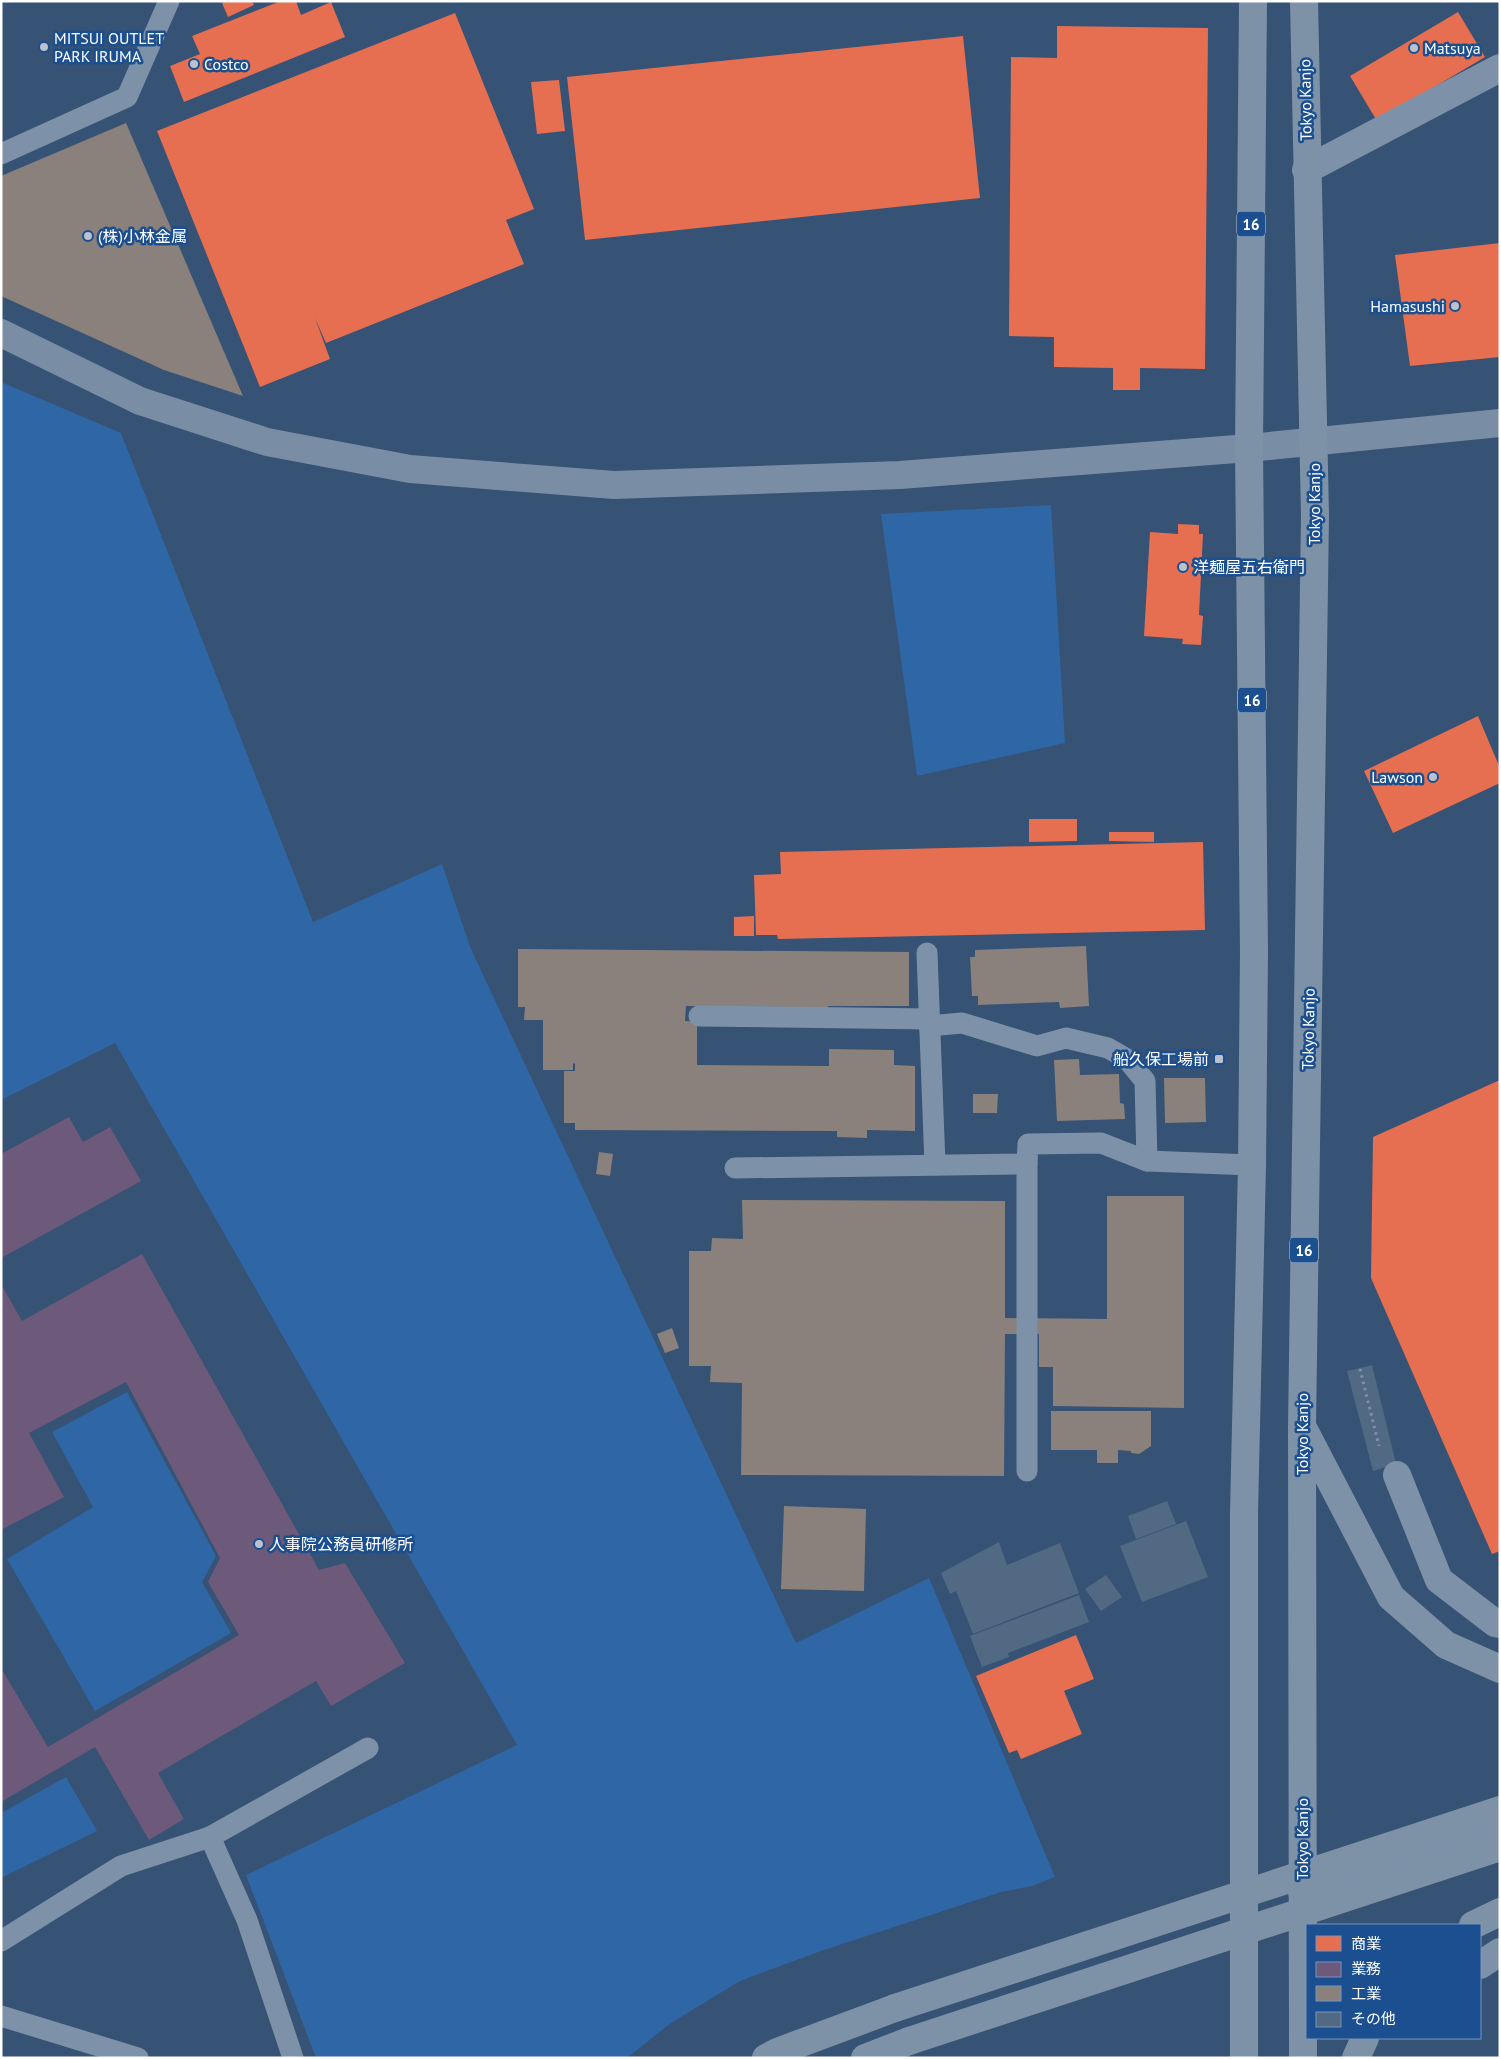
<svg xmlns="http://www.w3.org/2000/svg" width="1501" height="2059" font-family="'PT Sans','Noto Sans JP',sans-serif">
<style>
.green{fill:#2f66a5}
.shops{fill:#e76f51}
.offices{fill:#6d597a}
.industry{fill:#8a817c}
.building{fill:#526984}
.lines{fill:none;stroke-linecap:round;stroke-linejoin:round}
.path{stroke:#7d92a8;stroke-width:3;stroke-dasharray:2.5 4;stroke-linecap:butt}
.lane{stroke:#7d92a8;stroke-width:21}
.street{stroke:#7d92a8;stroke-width:28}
.secondary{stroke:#798da4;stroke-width:28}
.highway{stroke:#7e92a7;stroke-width:28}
.highway-bridge{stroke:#7e92a7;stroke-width:28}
.poi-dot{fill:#b9c2ce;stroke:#1b4f8f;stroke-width:2}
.labels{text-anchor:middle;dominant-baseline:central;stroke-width:5;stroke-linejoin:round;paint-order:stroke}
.shield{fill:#1b4f8f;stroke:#bbcadd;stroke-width:1}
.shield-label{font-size:15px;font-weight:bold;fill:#fff}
.poi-label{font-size:16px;fill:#fff;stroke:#1b4f8f;text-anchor:start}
.street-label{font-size:16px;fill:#fff;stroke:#1b4f8f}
</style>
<rect width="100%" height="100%" fill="#365274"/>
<g class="green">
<path d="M1,382L121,433L313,922L442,864L471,949L796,1643L929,1578L1055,1877L1032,1886L1001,1892L821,1951L740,1981L671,2023L627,2058H316L246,1875L517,1745L115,1043L1,1100Z"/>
<path d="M1051,505L1065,743L917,776L881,514Z"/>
<path d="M127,1392L216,1556L202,1582L231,1633L95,1711L7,1559L93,1507L52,1432Z"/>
<path d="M66,1777L97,1831L1,1878V1813Z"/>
</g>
<g class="shops">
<path d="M227,1H252L254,5L228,17L222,3Z"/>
<path d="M281,1H296L301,15L331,2L345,37L184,102L170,66L200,54L192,36Z"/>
<path d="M1458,12L1485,57L1377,121L1350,76Z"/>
<path d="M455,13L534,209L506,220L524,264L326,343L315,318L330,359L260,387L157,131Z"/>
<path d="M1057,26L1208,28L1205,369L1140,368V390H1113V368L1054,367V337L1009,336L1011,57L1057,58Z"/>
<path d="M963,36L980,198L585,240L567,77Z"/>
<path d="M559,80L565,131L537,134L531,82Z"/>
<path d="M1500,243V357L1410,366L1395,255Z"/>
<path d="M1178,524L1199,525V534H1203L1199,615L1203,616L1201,645L1182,644L1183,639L1144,636L1150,532L1178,534Z"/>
<path d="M1478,716L1500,768V783L1393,833L1364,771Z"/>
<path d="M1029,819H1077V841L1029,842Z"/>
<path d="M1109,832H1154V842L1109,841Z"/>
<path d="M1203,842L1205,930L778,939L777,935H756L754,875L781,874L780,852Z"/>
<path d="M754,916V936H734V917Z"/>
<path d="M1500,1080V1551L1492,1554L1371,1278L1373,1137Z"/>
<path d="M1076,1635L1094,1679L1064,1691L1082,1734L1021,1759L1017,1750L1009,1753L976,1676Z"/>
</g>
<g class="offices">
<path d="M69,1117L83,1142L110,1127L141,1181L1,1258V1154Z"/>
<path d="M142,1254L319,1570L345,1563L405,1663L331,1706L316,1681L158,1773L184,1819L149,1840L95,1747L1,1802V1668L48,1747L239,1635L208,1582L220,1558L126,1382L29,1433L64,1497L1,1530V1284L22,1321Z"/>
</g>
<g class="industry">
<path d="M126,123L243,396L164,370L1,296V176Z"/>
<path d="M1086,946L1089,1006L1060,1008L1059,1002L978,1005V996H972L970,957H975V950Z"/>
<path d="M518,949L909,952V1006H828V1011H800L799,1007L686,1006L685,1021L697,1022V1065L829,1066V1049L894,1050V1065L915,1066V1131L867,1130V1138L837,1137V1131L575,1130V1123H564V1071H575V1064L573,1063V1070H543V1020H524L525,1007H518Z"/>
<path d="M1079,1059L1080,1075L1119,1074L1120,1103L1124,1104L1125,1119L1057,1121L1054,1060Z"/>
<path d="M1164,1078H1205L1206,1122L1165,1123Z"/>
<path d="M973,1094H998L997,1113H973Z"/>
<path d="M599,1152L613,1154L610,1176L596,1174Z"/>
<path d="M1107,1196H1184V1408L1053,1406V1367H1039V1334H1005L1004,1476L741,1475L742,1383L710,1382L711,1366H689V1251H711L712,1238L743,1239L742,1200L1005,1201V1318L1107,1319Z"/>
<path d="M672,1328L679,1348L665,1353L657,1334Z"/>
<path d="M1051,1411H1151V1446L1139,1454L1131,1453V1451L1118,1450V1463H1097V1450H1051Z"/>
<path d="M784,1506L866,1509L864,1591L781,1589Z"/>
</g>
<g class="building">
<path d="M1372,1365L1396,1464L1373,1471L1347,1371Z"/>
<path d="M1167,1501L1176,1524L1136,1539L1128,1516Z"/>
<path d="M1186,1521L1208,1577L1142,1602L1120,1546Z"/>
<path d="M999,1542L1007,1565L1060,1543L1079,1593L973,1634L956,1591L950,1594L941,1573Z"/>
<path d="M1106,1575L1122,1597L1101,1611L1085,1589Z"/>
<path d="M1079,1595L1089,1622L1008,1653L1009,1657L982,1667L970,1636Z"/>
</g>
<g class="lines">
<path class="path" d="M1360,1369L1379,1446"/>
<g class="lane">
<path d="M1,154L127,97L169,1"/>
<path d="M927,953L935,1165"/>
<path d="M699,1016L929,1019"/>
<path d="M929,1026L962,1023L1037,1046L1066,1038L1108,1048L1127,1059L1145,1081L1147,1161"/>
<path d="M1027,1164V1471"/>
<path d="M735,1168L1027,1164L1028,1144L1101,1143L1147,1161L1252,1165"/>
<path d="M210,1837L368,1748"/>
<path d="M1,1941L121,1866L210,1837L247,1920L293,2058"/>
<path d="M1,2016L138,2058"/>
</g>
<g class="street">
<path d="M1306,170L1500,68"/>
<path d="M1397,1475L1439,1580L1495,1623L1500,1624"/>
<path d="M1302,1892L1500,1825"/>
<path d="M1480,1965L1500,1952"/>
</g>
<path class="secondary" d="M1,333L140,401L267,442L410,469L614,485L900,475L1249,448L1500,423"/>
<g class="highway">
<path d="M1304,1430L1391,1597L1446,1645L1500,1669"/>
<path d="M1473,1925L1500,1912"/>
<path d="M766,2058L777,2052L895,2008"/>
<path d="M865,2058L909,2041"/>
<path d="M1244,2058V1513L1252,1165L1254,952L1249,448L1253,1"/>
<path d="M1303,2058L1302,1427L1315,515L1304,1"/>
<path d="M1356,2058L1365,2038"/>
</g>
<g class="highway-bridge">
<path d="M895,2008L1500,1810"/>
<path d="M909,2041L1500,1847"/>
</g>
</g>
<g class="poi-dot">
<circle cx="44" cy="47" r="5"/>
<circle cx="1414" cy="48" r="5"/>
<circle cx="194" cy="64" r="5"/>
<circle cx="88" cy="236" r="5"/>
<circle cx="1455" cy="306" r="5"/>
<circle cx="1183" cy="567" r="5"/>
<circle cx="1433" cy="777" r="5"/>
<rect x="1214" y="1054" width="10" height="10" rx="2.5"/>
<circle cx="259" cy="1544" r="5"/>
</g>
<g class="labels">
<g class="shield">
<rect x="1237" y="211.5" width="28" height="25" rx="4"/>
<rect x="1238" y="687.5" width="28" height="25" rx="4"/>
<rect x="1290" y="1237.5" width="28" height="25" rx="4"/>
</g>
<g class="shield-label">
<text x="1251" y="224">16</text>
<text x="1252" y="700">16</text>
<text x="1304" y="1250">16</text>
</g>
<g class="poi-label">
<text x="54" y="38">MITSUI OUTLET<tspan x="54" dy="18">PARK IRUMA</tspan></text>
<text x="1424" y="48">Matsuya</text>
<text x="204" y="64">Costco</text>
<text x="98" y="236">(株)小林金属</text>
<text x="1445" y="306" text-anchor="end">Hamasushi</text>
<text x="1193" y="567">洋麺屋五右衛門</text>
<text x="1423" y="777" text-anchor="end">Lawson</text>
<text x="1209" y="1059" text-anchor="end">船久保工場前</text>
<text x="269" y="1544">人事院公務員研修所</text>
</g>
<g class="street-label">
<text transform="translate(1305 100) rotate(-91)">Tokyo Kanjo</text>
<text transform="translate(1314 504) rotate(-90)">Tokyo Kanjo</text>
<text transform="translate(1308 1029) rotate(-89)">Tokyo Kanjo</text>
<text transform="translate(1302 1434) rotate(-90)">Tokyo Kanjo</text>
<text transform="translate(1302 1839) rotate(-90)">Tokyo Kanjo</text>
</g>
</g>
<rect width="1501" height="2059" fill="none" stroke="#ffffff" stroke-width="5"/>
<rect x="1306" y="1924" width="175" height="115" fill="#1b4f8f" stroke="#7695bc"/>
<rect x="1316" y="1936" width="25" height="15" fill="#e76f51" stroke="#7695bc"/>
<text x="1351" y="1949" font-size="15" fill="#ffffff">商業</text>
<rect x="1316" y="1962" width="25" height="15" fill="#6d597a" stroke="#7695bc"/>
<text x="1351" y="1974" font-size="15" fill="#ffffff">業務</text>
<rect x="1316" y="1986" width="25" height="15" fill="#8a817c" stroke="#7695bc"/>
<text x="1351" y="1999" font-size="15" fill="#ffffff">工業</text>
<rect x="1316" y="2012" width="25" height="15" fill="#526984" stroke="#7695bc"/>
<text x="1351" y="2024" font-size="15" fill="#ffffff">その他</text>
</svg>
